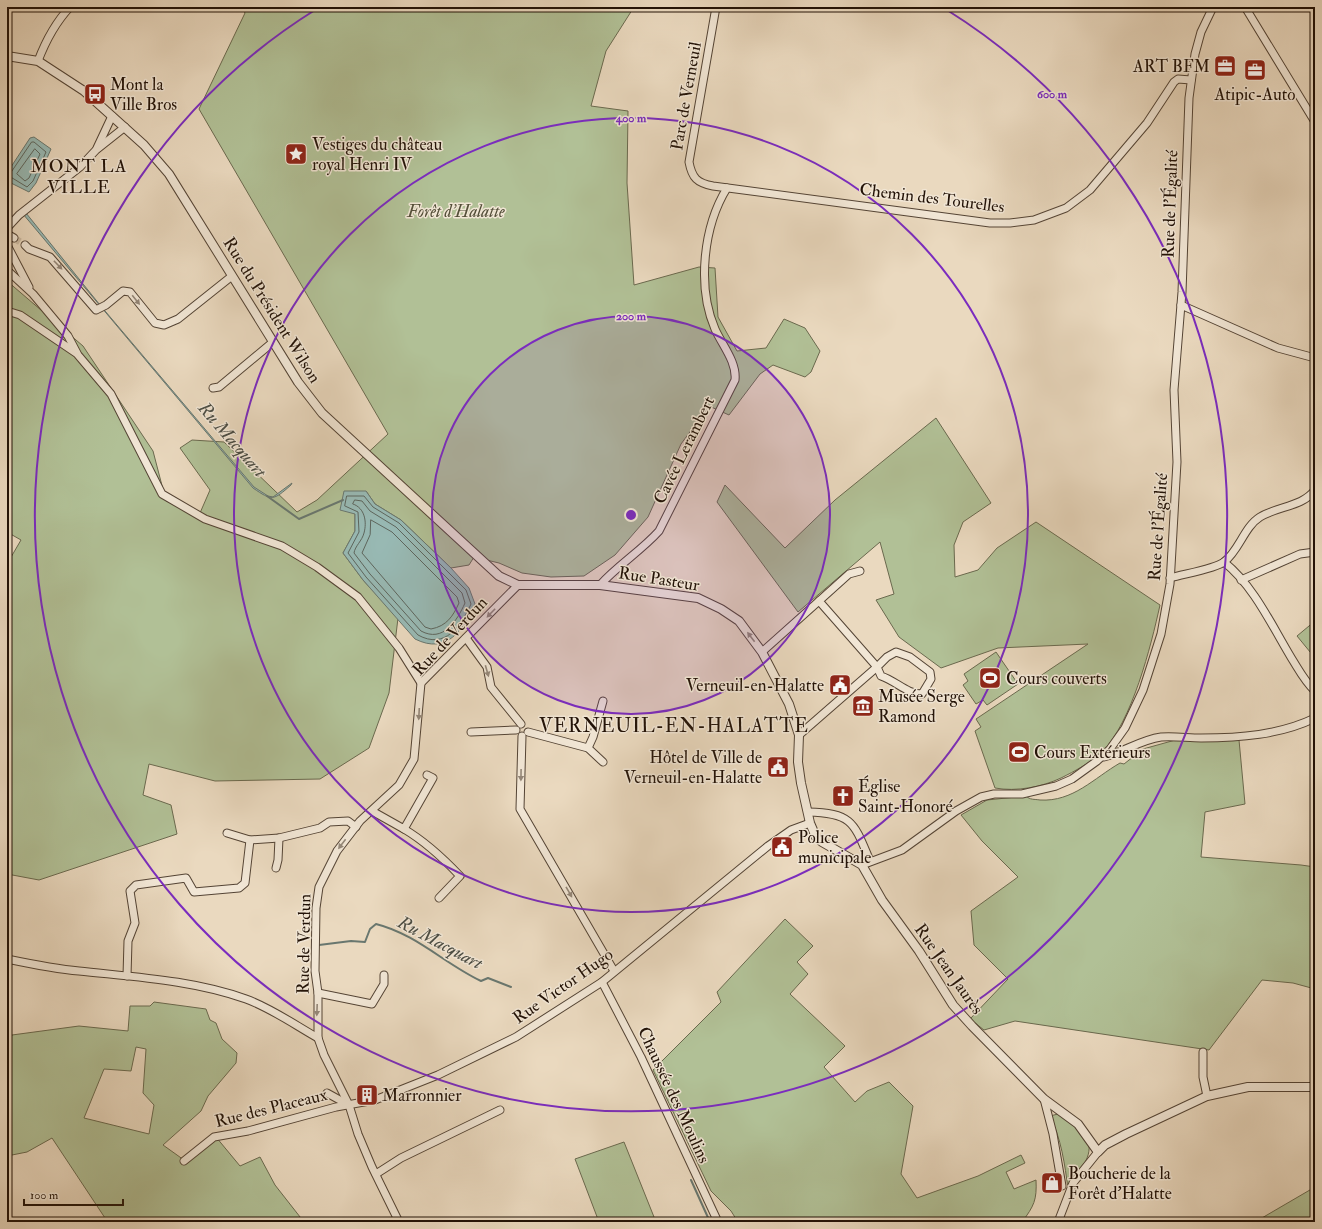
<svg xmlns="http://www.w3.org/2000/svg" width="1322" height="1229" font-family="'IM FELL Double Pica',serif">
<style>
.green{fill:#b1c096;stroke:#6a694e;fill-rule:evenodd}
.water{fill:#98bab5;stroke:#69776f}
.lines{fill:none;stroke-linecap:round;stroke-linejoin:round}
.shore{stroke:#5d665e;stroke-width:1}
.stream{stroke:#69776f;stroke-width:2}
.minor-tunnel{stroke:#ccbba3;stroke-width:7;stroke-dasharray:7 3.5;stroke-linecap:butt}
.minor-casing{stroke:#544435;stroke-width:9}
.tertiary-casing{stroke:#544435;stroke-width:10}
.minor{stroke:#f1e6d5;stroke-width:7}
.tertiary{stroke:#f1e6d5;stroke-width:8}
.oneway{fill:#948778}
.ring{fill:none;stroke:#7b2cbf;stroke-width:2}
.labels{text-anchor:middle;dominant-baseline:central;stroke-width:3;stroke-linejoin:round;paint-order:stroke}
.poi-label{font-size:17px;fill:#221207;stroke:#f1e6d5;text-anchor:start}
.street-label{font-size:17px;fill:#221207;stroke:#f1e6d5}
.park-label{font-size:17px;font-style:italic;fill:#544f39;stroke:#f1e6d5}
.neighbourhood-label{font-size:18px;letter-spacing:1px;fill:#221207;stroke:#f1e6d5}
.water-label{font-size:18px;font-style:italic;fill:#4b4d44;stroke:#f1e6d5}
.quarter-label{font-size:19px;letter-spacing:1px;fill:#221207;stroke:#f1e6d5}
.centre{fill:#7b2cbf;stroke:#f1e6d5;stroke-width:2}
.ring-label{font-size:12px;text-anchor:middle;font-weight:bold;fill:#7b2cbf;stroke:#f1e6d5;stroke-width:3;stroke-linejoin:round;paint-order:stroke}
</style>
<rect width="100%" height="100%" fill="#ead9bf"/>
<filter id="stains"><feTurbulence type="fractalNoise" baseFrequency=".005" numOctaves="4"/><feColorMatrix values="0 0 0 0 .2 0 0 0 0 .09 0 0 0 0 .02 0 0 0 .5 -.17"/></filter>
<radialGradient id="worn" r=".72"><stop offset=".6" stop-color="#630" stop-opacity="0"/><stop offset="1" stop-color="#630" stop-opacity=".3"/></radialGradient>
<g class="green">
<path d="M242,7H634L606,51L591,106L628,111L627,183L634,285L699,267L715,268L718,317L737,351L766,348L784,319L805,328L820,351L811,372L805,377L773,365L760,374L729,415L709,406L681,444L648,517L615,555L584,576L551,577L522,573L499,563L474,557L469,565L451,568L401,520L375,504L366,491L355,514V531L343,553L363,580L398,618L389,693L369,748L320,779L215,781L149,764L143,795L171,805L177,834L39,880L7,874V564L21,540L7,532V281L83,346L153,451L166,501L200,513L210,490L180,448L192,440L224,442L297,512L317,500L388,434L199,109L245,13Z"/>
<path d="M936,418L991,503L963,522L954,545L955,577L978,570L997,548L1036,522L1160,605C1151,646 1132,722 1102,752C1090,763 1075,771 1061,778C1042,787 1016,792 995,788L975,731L981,727L976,719L1088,644L998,648L941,668L899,637L876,600L894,594L880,542L798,612L717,502L725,485L785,548L835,500Z"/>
<path d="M1315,621V658L1297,636Z"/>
<path d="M996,652L1018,684L987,705L983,700L976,704L963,685L968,681L964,674Z"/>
<path d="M1179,739L1239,740L1245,804L1205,812L1201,857L1301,865L1315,867V989L1293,983L1262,980L1209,1050L1015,1021L984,1030L970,1019L1008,979L974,945L971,911L1018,877L982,841L961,815L987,800L1026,796C1030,800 1034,799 1040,800C1073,802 1094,778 1120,763L1124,764L1143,749Z"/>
<path d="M785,919L813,946L797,962L808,974L790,994L845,1046L824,1067L855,1102L867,1091L889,1082L913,1106L901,1174L917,1198L978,1176L1021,1155L1025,1163L1006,1172L1014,1189L1036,1180C1037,1200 1034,1206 1022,1222H738L731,1211L711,1191L653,1070L721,1002L717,992Z"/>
<path d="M154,1002L206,1009L210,1020L216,1023L222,1039L237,1053L236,1063L208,1096L201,1111L163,1145L184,1160L216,1137L240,1166L260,1157L275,1185L304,1222H105L107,1221L52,1138L27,1152L7,1156V1046L12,1035L79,1026L128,1031L130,1006H150ZM136,1047L146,1049L143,1093L154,1105L149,1134L84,1118L104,1069L131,1071Z"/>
<path d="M1058,1114L1075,1125L1089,1145C1091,1162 1074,1175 1068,1189C1065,1165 1061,1138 1050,1116Z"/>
<path d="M624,1142L656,1222H599L575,1159Z"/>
<path d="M1315,1187V1222H1255Z"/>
</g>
<g class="water">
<path d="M34,137L51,149L36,183L29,192L7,181V173L30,138Z"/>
<path d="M26,213L100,305L254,487L268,496L273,497L292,483L291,485C273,501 272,501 253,488L23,214Z"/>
<path d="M344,491H366L375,504L401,520L451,568L469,588L475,604C463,630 447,655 415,639L363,580L343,553L355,531V514L340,510Z"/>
</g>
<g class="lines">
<g class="shore">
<path d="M32,142H34L46,152L33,181L27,187L9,176Z"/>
<path d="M35,149L40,154L29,178L25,181L17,174Z"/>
<path d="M347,496H364L373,507L399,523L466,590L471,604C461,626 445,650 418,635L366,577L348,553L359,532L358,512L345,506Z"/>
<path d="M355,500L362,501L370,511L396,527L462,593L465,603C457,621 443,643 421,631L370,574L354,553C355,546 362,541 364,533C367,522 365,508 353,504Z"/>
<path d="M371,520L392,532L457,597L459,603C453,616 447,626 431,629L425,627L362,553L370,535Z"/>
</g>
<g class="stream">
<path d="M267,496L299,519L343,500"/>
<path d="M319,945L351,941L365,942L370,929L376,924C416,934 445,964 481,981L488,978L511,987"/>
<path d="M691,1180L710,1222"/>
</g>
<path class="minor-tunnel" d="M14,238L25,245"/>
<g class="minor-casing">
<g id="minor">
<path d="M716,7L689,162C692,178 697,183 713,186L990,223H1010L1034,220L1066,208L1090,190L1147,123L1174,82L1178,79L1191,80"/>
<path d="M1245,7L1315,122"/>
<path d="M38,61C46,40 55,23 70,7"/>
<path d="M97,148L112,116"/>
<path d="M7,228L19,215L80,167L96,150L125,127"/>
<path d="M7,234L14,238"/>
<path d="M7,245L29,287"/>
<path d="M25,245L29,249L50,257L96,310L106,305L123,291L130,292L155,323L164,325L178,319L232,276"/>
<path d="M7,270L33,294L68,336L78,355L111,394L162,494L205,519L282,546L317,567L358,597L399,648L421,683"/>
<path d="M1181,305L1278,348L1315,358"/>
<path d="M7,311L20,315L76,353"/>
<path d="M213,388L219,387L273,342"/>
<path d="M1224,562C1254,586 1272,626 1292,659C1299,670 1305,682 1315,691"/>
<path d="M1170,578C1183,574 1215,569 1224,562C1239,551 1244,527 1260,517C1278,506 1302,507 1315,490"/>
<path d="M1241,580L1300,554L1315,552"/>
<path d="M600,585C618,565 641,551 659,531L735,380C737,362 722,345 715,329C697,287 703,227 727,188"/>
<path d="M466,638L487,667L491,687L521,724"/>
<path d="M762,652L819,601"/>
<path d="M896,652L910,657L930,672L931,679L922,694C907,694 896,681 881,676L877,667L887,657Z"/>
<path d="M471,732L516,730"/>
<path d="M528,732L588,748L603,762"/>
<path d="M799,735L877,667L819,601L849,574L860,571"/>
<path d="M522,736L520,809L614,971"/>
<path d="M588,748L593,737L603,701"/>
<path d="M1104,757C1124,752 1140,740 1161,737C1175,736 1188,738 1201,738C1239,738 1280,735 1315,718"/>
<path d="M372,811L404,829L433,778L427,775"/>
<path d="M808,812C853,813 854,823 870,861"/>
<path d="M404,829C426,842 443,858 460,876L439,898"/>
<path d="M227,833L250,840"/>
<path d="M862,865L902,850L956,811L981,797L994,794H1022L1056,786L1072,779L1097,761L1110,749L1125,728L1143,690L1161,634L1170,584L1177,462L1174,390L1182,292L1189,98L1195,54L1201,32L1213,7"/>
<path d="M276,868L278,860L279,838"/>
<path d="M7,959C31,964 55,969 79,971C134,977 193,980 246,999C271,1008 295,1025 318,1038"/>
<path d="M127,976L128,941L135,923L130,891L136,885L186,878L194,892L239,888L245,883L250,840L279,838L320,828L329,822L348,821L356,827"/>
<path d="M602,982L641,1057L718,1222"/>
<path d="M318,993L372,1004L384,984V975"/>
<path d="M1203,1052V1077L1207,1096"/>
<path d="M327,1093L347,1104"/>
<path d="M1044,1099L1053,1134L1062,1186"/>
<path d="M184,1161L214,1137L248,1131L336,1107L375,1100L438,1075L516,1037L602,982L768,846L791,830L810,823"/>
<path d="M376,1174L401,1158L500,1110"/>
<path d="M399,1222L372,1167L358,1134L349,1105L324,1055L318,1038V993L315,971L316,908L319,887L337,851L360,821L399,785L414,759L421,683L518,585"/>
<path d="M1058,1222L1073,1183L1098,1152"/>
</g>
</g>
<g class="tertiary-casing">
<path id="tertiary" d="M7,56L38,61L84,91L144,145L169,174L298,382L322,413L499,576L518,585H600L698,598L721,609L739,621L762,652L789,704L799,735L798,762L801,783L810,823L816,837L822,842L862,865L882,900L919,951L953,1005L972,1026L1044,1099L1078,1124L1098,1152L1105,1145L1126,1134L1207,1096L1248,1087H1315"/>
</g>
<use href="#minor" class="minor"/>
<use href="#tertiary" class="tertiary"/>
</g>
<defs><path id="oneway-solid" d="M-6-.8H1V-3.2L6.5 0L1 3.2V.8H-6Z"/></defs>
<g class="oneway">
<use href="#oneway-solid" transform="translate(58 265) rotate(46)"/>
<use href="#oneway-solid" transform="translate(136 300) rotate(51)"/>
<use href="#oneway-solid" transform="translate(491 613) rotate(134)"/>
<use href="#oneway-solid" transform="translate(751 637) rotate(-127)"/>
<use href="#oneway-solid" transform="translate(487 671) rotate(74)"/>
<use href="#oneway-solid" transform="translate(419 714) rotate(93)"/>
<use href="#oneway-solid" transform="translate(521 775) rotate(91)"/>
<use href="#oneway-solid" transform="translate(342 844) rotate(127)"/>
<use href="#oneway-solid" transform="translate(569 892) rotate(60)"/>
<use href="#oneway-solid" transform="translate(317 1010) rotate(92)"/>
</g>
<circle cx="631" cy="515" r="199" fill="#7b2cbf" fill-opacity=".12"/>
<g class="ring">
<circle cx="631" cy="515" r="199"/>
<circle cx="631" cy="515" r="397"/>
<path d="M947 10A596 596 0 1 1 315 10"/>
</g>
<defs>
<g id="office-square" transform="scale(1.15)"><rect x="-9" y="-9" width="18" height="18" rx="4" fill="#8f2418" stroke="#f1e6d5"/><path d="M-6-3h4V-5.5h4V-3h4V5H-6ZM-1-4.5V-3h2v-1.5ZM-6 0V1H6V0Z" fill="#fff"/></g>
<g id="bus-square" transform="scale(1.15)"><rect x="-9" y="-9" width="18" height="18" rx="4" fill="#8f2418" stroke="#f1e6d5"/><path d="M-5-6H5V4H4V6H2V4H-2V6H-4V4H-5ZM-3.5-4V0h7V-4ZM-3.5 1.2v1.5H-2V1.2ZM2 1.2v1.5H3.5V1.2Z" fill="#fff"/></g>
<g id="sight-square" transform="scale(1.15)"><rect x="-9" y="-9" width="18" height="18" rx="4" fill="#8f2418" stroke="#f1e6d5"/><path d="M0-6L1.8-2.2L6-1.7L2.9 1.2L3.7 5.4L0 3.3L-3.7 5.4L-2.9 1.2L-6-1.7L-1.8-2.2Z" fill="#fff"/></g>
<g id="stadium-square" transform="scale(1.15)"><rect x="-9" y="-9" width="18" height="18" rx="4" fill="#8f2418" stroke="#f1e6d5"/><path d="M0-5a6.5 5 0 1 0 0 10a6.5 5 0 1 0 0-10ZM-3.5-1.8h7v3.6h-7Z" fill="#fff"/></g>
<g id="civic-square" transform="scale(1.15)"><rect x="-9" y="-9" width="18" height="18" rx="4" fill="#8f2418" stroke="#f1e6d5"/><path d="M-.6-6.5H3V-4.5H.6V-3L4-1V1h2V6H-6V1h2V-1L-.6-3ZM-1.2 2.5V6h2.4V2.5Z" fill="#fff"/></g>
<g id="museum-square" transform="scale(1.15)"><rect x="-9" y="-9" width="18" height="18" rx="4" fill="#8f2418" stroke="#f1e6d5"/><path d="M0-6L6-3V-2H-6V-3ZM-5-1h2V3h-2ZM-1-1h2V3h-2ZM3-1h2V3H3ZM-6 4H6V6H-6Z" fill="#fff"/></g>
<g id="church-square" transform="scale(1.15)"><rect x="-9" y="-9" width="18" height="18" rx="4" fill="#8f2418" stroke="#f1e6d5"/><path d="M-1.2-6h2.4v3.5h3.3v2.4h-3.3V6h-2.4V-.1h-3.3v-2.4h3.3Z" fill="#fff"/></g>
<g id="building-square" transform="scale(1.15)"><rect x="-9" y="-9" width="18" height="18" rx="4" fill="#8f2418" stroke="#f1e6d5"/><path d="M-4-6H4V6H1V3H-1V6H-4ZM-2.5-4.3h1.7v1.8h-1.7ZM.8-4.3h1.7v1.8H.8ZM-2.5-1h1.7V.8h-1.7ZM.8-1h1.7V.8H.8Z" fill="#fff"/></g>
<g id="shop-square" transform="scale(1.15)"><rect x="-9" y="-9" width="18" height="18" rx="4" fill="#8f2418" stroke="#f1e6d5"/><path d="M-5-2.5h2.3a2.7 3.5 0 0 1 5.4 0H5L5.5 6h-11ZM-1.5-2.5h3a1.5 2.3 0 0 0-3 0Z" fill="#fff"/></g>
</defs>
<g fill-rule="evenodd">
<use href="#office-square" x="1225" y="66"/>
<use href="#office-square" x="1255" y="70"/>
<use href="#bus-square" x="95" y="94"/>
<use href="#sight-square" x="296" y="154"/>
<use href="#stadium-square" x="990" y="678"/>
<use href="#civic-square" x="840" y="685"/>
<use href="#museum-square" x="863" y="706"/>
<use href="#stadium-square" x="1019" y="752"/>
<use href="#civic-square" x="778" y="767"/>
<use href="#church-square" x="843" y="796"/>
<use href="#civic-square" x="782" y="847"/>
<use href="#building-square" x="367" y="1095"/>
<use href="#shop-square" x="1052" y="1183"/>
</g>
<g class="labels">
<g class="poi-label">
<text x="1210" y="66" text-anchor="end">ART BFM</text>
<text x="110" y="84">Mont la<tspan x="110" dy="20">Ville Bros</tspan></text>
<text x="1255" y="94" text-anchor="middle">Atipic-Auto</text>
<text x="312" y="144">Vestiges du château<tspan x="312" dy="20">royal Henri IV</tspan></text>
<text x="1006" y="678">Cours couverts</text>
<text x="824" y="685" text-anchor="end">Verneuil-en-Halatte</text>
<text x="878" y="696">Musée Serge<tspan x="878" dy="20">Ramond</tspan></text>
<text x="1034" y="752">Cours Extérieurs</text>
<text x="762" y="757" text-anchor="end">Hôtel de Ville de<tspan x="762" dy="20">Verneuil-en-Halatte</tspan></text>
<text x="858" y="786">Église<tspan x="858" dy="20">Saint-Honoré</tspan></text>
<text x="798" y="837">Police<tspan x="798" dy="20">municipale</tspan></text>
<text x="382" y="1095">Marronnier</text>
<text x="1068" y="1173">Boucherie de la<tspan x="1068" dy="20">Forêt d'Halatte</tspan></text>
</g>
<g class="street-label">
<text transform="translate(686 96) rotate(-80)">Parc de Verneuil</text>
<text transform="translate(932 198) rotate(7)">Chemin des Tourelles</text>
<text transform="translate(1170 204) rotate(-88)">Rue de l'Égalité</text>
<text transform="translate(272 310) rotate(58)">Rue du Président Wilson</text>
<text transform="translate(684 450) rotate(-64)">Cavée Lerambert</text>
<text transform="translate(1158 527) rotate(-86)">Rue de l'Égalité</text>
<text transform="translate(659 579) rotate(9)">Rue Pasteur</text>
<text transform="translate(450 636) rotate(-47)">Rue de Verdun</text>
<text transform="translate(304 944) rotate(-89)">Rue de Verdun</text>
<text transform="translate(949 969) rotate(55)">Rue Jean Jaurès</text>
<text transform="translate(563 986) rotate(-35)">Rue Victor Hugo</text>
<text transform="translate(674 1095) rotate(65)">Chaussée des Moulins</text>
<text transform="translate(271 1108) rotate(-14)">Rue des Placeaux</text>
</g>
<g class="park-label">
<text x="456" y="211">Forêt d'Halatte</text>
</g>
<g class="neighbourhood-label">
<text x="79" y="166">MONT LA<tspan x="79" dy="21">VILLE</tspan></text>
</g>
<g class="water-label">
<text transform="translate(232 440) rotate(49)">Ru Macquart</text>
<text transform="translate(440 943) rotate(28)">Ru Macquart</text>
</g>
<g class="quarter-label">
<text x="674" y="726">VERNEUIL-EN-HALATTE</text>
</g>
</g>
<circle cx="631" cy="515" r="6" class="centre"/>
<g class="ring-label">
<text x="1052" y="98">600 m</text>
<text x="631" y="122">400 m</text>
<text x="631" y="320">200 m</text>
</g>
<rect width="1322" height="1229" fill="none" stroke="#ead9bf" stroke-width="24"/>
<rect x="8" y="8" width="1306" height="1213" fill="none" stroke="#221207" stroke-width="2"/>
<rect x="12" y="12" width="1298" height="1205" fill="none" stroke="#221207"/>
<path d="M24 1199v6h99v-6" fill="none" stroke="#221207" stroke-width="2"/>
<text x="30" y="1199" font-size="12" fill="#221207" stroke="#f1e6d5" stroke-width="3" paint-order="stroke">100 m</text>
<rect width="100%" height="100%" filter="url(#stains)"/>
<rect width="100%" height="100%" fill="url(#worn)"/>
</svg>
